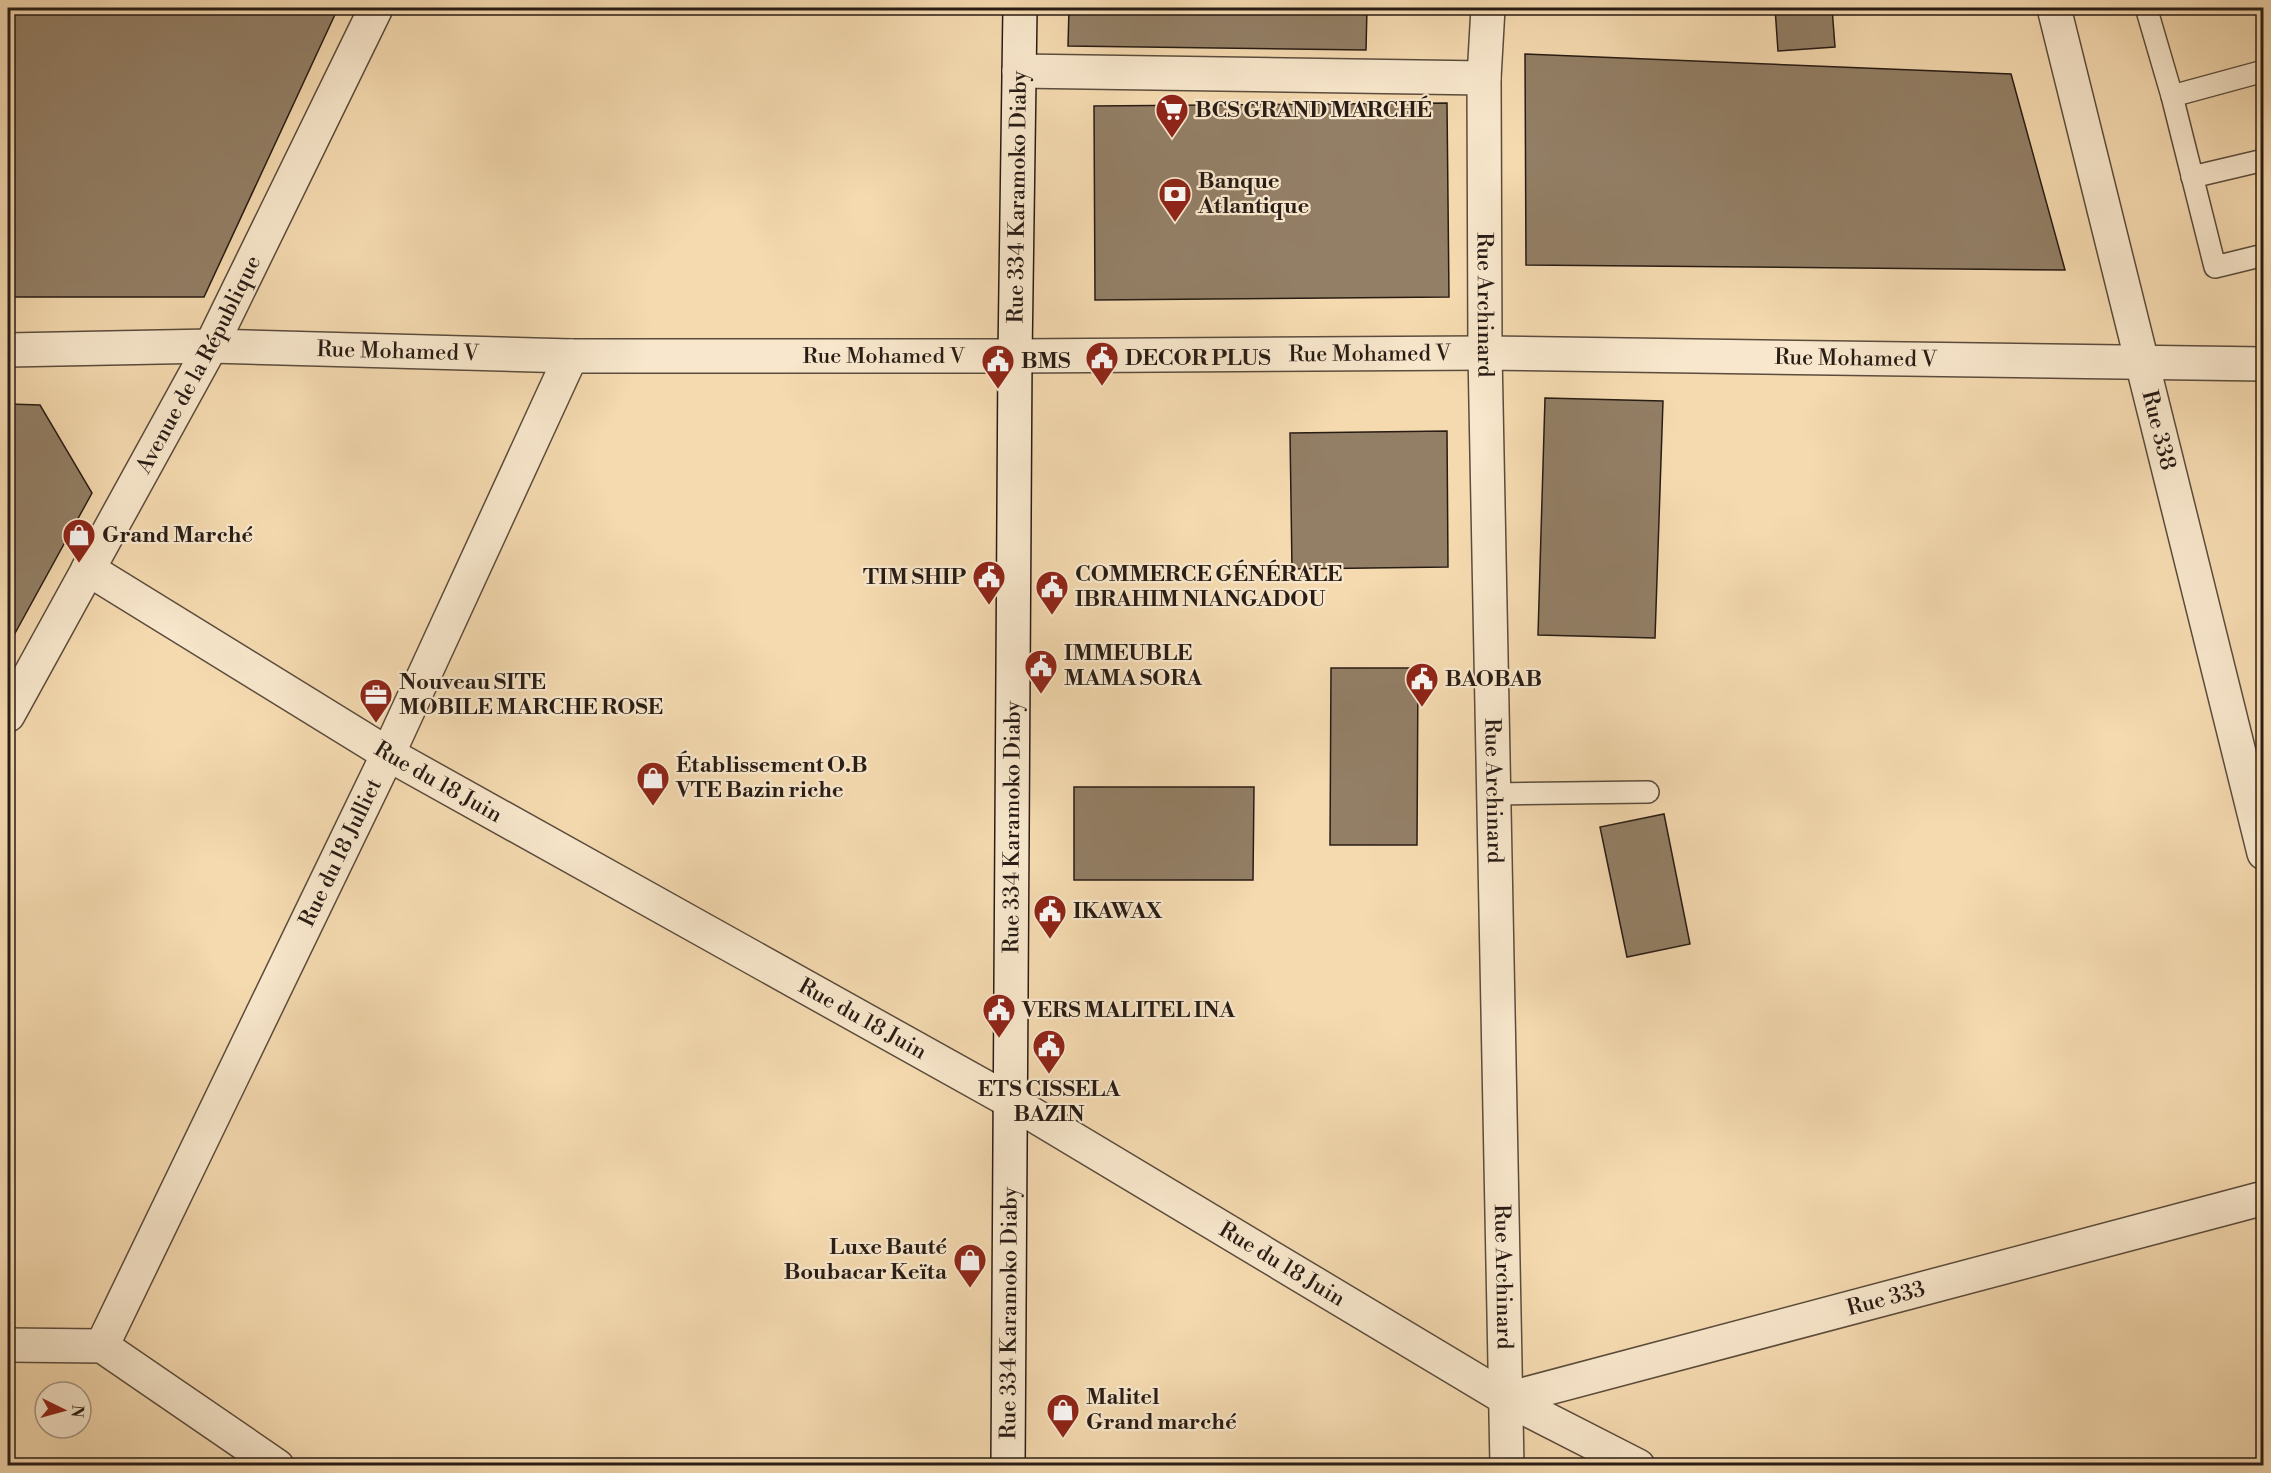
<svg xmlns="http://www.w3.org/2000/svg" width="2271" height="1473" font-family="'Libre Bodoni',serif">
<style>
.building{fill:#937f66;stroke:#281c15;stroke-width:1.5}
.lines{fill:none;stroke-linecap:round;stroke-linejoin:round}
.lane-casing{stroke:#5b4c3c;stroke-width:24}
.street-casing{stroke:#5b4c3c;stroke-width:36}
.secondary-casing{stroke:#281c15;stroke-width:36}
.lane{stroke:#f8e7cc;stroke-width:21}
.street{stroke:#f8e7cc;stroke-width:33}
.secondary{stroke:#f8e7cc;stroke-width:33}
.labels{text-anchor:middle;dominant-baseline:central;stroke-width:4.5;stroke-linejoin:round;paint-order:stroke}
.poi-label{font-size:22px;font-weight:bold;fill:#281c15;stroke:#f8e7cc;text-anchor:start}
.street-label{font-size:22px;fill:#281c15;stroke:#f8e7cc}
</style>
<rect width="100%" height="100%" fill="#f5dab0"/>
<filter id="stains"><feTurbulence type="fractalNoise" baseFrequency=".00333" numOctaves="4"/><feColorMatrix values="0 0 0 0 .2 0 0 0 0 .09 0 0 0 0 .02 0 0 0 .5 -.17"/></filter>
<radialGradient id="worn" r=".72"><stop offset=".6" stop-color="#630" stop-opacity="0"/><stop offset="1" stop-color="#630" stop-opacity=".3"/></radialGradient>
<g class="building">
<path d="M8,8H338L204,297H8Z"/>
<path d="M1069,8H1367L1366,50L1068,46Z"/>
<path d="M1775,8H1832L1835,47L1778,51Z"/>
<path d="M1525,54L2011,74L2065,270L1526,265Z"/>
<path d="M1447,103L1449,297L1095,300L1094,106Z"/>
<path d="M1545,398L1663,401L1655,638L1538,635Z"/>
<path d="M8,404L40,405L92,493L8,646Z"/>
<path d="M1447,431L1448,567L1292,569L1290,433Z"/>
<path d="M1331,668H1418L1417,845H1330Z"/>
<path d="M1074,787H1254L1253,880H1074Z"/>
<path d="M1664,814L1690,944L1627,957L1600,827Z"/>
</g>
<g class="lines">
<g class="lane-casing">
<g id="lane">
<path d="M2149,8L2148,14L2172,96L2215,267L2264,255"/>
<path d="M2172,96L2264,71"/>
<path d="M2192,177L2264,160"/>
<path d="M1494,794L1648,792"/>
</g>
</g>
<g class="street-casing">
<g id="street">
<path id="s1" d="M1488,8L1484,78L1485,353L1507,1466"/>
<path id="s2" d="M2054,8L2264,853"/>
<path d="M1019,71L1484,78"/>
<path id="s3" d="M8,350L211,346L571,356H1015L1485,353L2264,364"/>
<path id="s4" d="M88,569L388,754L1010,1101L1507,1399L1638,1466"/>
<path id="s5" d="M8,715L211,346L376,8"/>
<path d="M8,1345L102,1346L277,1466"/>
<path id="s6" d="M102,1346L388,754L571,356"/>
<path id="s7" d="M1507,1399L2264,1198"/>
</g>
</g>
<g class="secondary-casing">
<g id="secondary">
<path id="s8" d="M1008,1466L1015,356L1020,8"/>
</g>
</g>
<use href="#lane" class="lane"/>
<use href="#street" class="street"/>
<use href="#secondary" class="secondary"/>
</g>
<defs>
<g id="supermarket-pin" transform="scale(1.725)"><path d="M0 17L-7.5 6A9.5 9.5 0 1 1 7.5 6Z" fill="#8f2418" stroke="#f8e7cc"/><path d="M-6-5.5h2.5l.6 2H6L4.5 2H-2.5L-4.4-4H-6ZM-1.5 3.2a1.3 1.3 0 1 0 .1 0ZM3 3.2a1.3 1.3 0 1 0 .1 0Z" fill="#fff"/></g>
<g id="bank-pin" transform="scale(1.725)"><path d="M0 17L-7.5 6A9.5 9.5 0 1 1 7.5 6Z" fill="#8f2418" stroke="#f8e7cc"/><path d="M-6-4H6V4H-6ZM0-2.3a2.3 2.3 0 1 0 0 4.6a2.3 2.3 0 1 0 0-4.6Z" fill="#fff"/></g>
<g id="civic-pin" transform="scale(1.725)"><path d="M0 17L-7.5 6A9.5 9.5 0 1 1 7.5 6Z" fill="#8f2418" stroke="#f8e7cc"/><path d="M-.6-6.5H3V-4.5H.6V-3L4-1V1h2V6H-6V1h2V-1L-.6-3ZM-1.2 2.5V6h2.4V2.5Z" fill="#fff"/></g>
<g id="shop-pin" transform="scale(1.725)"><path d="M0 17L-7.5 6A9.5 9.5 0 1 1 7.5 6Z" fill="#8f2418" stroke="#f8e7cc"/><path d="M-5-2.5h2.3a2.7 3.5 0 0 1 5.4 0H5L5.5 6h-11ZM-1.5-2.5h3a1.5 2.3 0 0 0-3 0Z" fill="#fff"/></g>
<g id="office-pin" transform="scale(1.725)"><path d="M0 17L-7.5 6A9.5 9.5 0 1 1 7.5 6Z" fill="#8f2418" stroke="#f8e7cc"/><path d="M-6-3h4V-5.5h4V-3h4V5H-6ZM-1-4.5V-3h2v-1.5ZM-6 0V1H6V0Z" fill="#fff"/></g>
</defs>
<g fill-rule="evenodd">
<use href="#supermarket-pin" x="1172" y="110"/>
<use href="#bank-pin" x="1175" y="194"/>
<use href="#civic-pin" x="1102" y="358"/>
<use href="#civic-pin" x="998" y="361"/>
<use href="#shop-pin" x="79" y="535"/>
<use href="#civic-pin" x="989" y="577"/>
<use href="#civic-pin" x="1052" y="587"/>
<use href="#civic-pin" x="1041" y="666"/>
<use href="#civic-pin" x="1422" y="679"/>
<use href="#office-pin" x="376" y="695"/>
<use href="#shop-pin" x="653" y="778"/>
<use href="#civic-pin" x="1050" y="911"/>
<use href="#civic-pin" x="999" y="1010"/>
<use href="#civic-pin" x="1049" y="1046"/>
<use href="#shop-pin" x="970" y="1260"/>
<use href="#shop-pin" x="1063" y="1410"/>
</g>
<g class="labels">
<g class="poi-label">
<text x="1195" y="110">BCS GRAND MARCHÉ</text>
<text x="1198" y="181">Banque<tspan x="1198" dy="25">Atlantique</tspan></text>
<text x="1125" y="358">DECOR PLUS</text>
<text x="1021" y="361">BMS</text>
<text x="102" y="535">Grand Marché</text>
<text x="1075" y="574">COMMERCE GÉNÉRALE<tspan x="1075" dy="25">IBRAHIM NIANGADOU</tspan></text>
<text x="966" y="577" text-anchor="end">TIM SHIP</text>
<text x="1064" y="653">IMMEUBLE<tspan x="1064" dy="25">MAMA SORA</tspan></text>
<text x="1445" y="679">BAOBAB</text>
<text x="399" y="682">Nouveau SITE<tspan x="399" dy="25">MOBILE MARCHE ROSE</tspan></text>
<text x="676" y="765">Établissement O.B<tspan x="676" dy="25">VTE Bazin riche</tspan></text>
<text x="1073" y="911">IKAWAX</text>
<text x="1022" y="1010">VERS MALITEL INA</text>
<text x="1049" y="1089" text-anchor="middle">ETS CISSELA<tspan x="1049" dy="25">BAZIN</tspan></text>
<text x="947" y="1247" text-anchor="end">Luxe Bauté<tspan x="947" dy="25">Boubacar Keïta</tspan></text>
<text x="1086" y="1397">Malitel<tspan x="1086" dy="25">Grand marché</tspan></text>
</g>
<g class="street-label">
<text stroke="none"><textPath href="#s8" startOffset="1269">Rue 334 Karamoko Diaby</textPath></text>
<text stroke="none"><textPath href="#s1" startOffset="297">Rue Archinard</textPath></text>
<text stroke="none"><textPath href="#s3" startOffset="390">Rue Mohamed V</textPath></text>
<text stroke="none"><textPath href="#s3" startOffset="1362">Rue Mohamed V</textPath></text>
<text stroke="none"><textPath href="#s3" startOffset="876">Rue Mohamed V</textPath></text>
<text stroke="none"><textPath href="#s3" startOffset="1848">Rue Mohamed V</textPath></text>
<text stroke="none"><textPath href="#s5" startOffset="399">Avenue de la République</textPath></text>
<text stroke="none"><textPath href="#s2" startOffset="435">Rue 338</textPath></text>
<text stroke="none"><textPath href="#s4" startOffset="410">Rue du 18 Juin</textPath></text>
<text stroke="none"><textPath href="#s1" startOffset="783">Rue Archinard</textPath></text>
<text stroke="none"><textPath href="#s8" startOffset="639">Rue 334 Karamoko Diaby</textPath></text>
<text stroke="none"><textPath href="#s6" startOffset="548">Rue du 18 Julliet</textPath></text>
<text stroke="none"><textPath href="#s4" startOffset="896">Rue du 18 Juin</textPath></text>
<text stroke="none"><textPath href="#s4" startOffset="1382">Rue du 18 Juin</textPath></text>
<text stroke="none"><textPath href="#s1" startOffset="1269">Rue Archinard</textPath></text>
<text stroke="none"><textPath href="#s7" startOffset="392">Rue 333</textPath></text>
<text stroke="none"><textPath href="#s8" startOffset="153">Rue 334 Karamoko Diaby</textPath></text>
</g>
</g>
<rect width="2271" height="1473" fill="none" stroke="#f5dab0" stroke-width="30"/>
<rect x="9" y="9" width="2253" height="1455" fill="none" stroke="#281c15" stroke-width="3"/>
<rect x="15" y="15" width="2241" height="1443" fill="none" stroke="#281c15" stroke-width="1.5"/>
<g transform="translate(63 1410) rotate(95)"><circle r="28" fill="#f8e7cc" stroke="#a59683" stroke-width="1.5"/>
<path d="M0-4.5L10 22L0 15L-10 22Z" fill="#8f2418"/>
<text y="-9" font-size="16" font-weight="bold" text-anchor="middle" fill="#281c15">N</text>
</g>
<rect width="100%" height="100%" filter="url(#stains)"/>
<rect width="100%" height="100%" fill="url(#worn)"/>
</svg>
